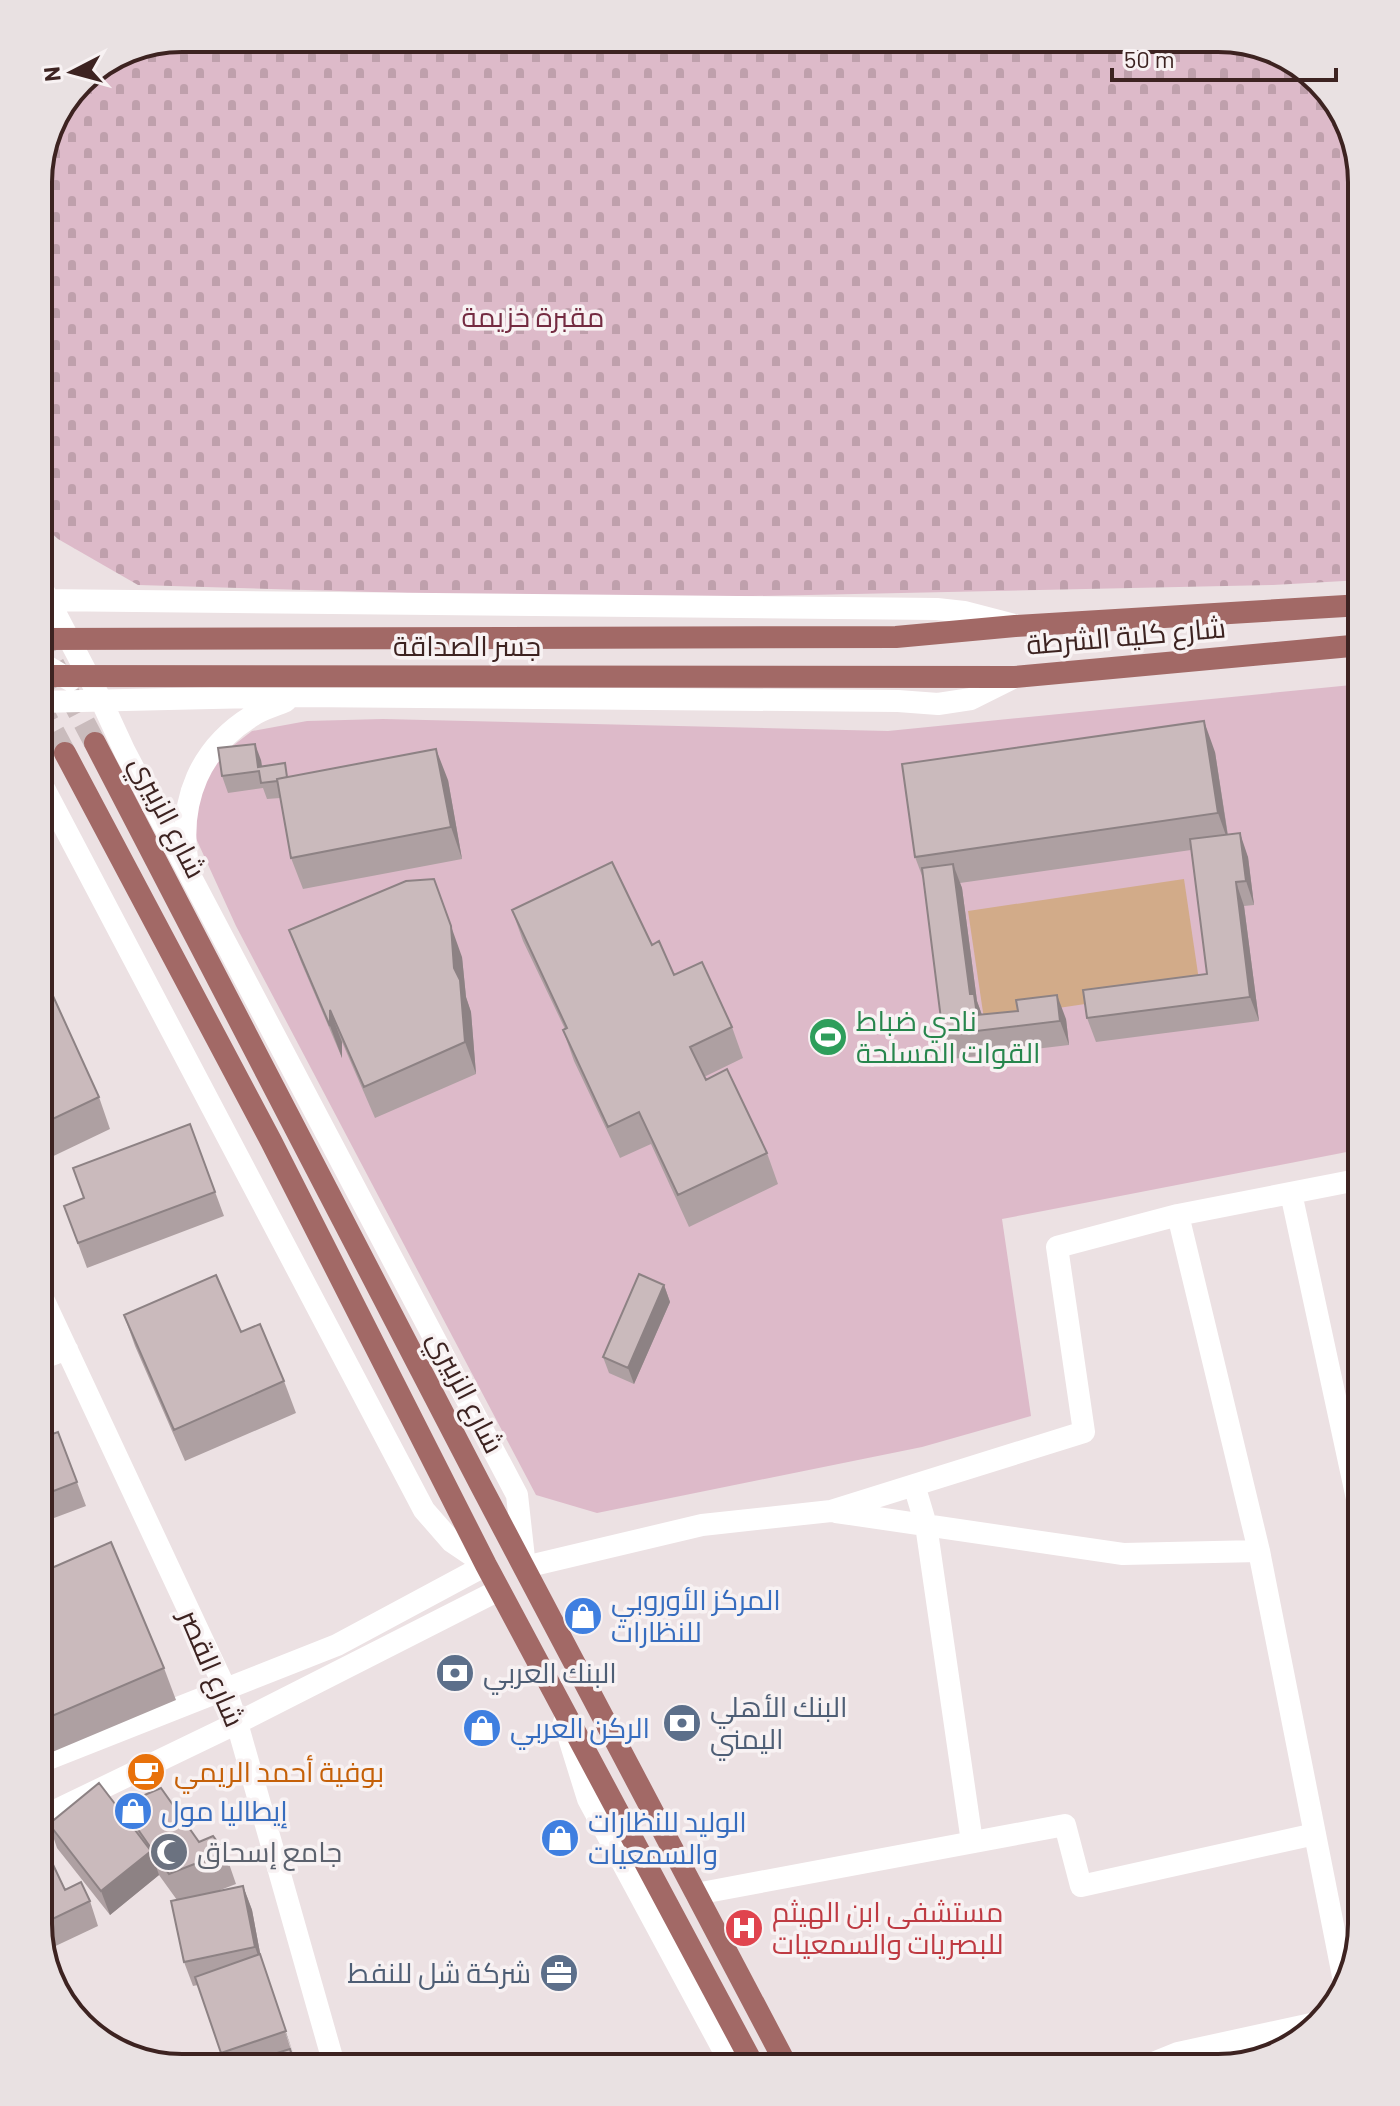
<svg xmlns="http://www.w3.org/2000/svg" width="1400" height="2106" font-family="Barlow,Cairo,sans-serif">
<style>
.cemetery{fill:url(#cemetery-stones)}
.park{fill:#ddbac9}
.water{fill:#d2ab89}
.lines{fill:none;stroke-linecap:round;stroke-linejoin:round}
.primary-tunnel{stroke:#c9bbbc;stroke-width:22;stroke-dasharray:22 11;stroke-linecap:butt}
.minor{stroke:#fff;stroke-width:22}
.secondary{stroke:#fff;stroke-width:22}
.primary{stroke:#a26966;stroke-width:22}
.wall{fill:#aea0a2}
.shaded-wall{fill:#8d8284}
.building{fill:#cababc;stroke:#8d8284;stroke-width:2}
.labels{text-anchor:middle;stroke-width:7;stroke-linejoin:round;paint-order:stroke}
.park-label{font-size:28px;fill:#742b41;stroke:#f8f2f3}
.street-label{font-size:28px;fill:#3d2321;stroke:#f8f2f3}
.leisure-label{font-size:28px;fill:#27864d;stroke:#f8f2f3;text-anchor:start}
.shop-label{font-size:28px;fill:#366cbe;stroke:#f8f2f3;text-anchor:start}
.service-label{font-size:28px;fill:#4e5e75;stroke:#f8f2f3;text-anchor:start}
.food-label{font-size:28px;fill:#c56008;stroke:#f8f2f3;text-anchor:start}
.worship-label{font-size:28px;fill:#5b616d;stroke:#f8f2f3;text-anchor:start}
.health-label{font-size:28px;fill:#be3a42;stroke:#f8f2f3;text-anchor:start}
.rim{fill:none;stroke:#3d2321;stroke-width:4}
</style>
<defs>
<pattern id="cemetery-stones" width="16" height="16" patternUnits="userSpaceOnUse" patternTransform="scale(2)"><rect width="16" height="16" fill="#ddbac9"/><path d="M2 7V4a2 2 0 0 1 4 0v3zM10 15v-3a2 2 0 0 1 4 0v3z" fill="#bfa0ac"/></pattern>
</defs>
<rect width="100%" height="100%" fill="#ece1e3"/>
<path class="cemetery" d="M182,38H1227L1298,62L1343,110L1362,182V580L1273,585L616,599L138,585L58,539L38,521V173L80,80L127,49Z"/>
<path class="park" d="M1362,684V1149L1002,1219L1031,1416L922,1447L597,1513L536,1495L236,926L194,834L199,790L221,755L252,731L307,721L383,719L888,731Z"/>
<path class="water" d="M1184,879L1200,987L984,1019L968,911Z"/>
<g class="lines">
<path class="primary-tunnel" d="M38,635L95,743
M38,703L65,753"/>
<path class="minor" d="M1291,1193L1362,1522
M1178,1215L1259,1551L1345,1986
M38,1288L225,1688L237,1723L335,2068
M38,1360L67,1349
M914,1485L926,1525L972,1842
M836,1512L1123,1554L1259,1551
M525,1567L702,1525L831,1511L1084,1432L1057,1247L1178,1215L1362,1179
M38,1763L337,1645L486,1565
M38,1819L237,1723L499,1590
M696,1894L1065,1825L1081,1886L1315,1834
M1141,2068L1178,2053L1316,2023"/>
<path class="secondary" d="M38,580L101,700L125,752L517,1495L525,1567
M38,600L937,609L964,612L1014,625
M38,623L49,600
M38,661L70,680
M38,702L299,696L898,701L938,704L971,699L1015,677
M38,777L424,1510L452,1542L486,1565
M187,859C179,800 200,748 252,716C262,709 275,706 286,701
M564,1722L588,1799L733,2068"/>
<path class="primary" d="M38,639L896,637L1015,626L1362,605
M38,676L1015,677L1362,645
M95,743L480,1484L788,2068
M65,753L271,1141L486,1565L755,2068"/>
</g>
<path class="wall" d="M1215,752L1228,835L1248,857L1254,905L1244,906L1259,1021L1096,1042L1087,1018L1207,974L1191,850L960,883L962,888L977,1001L982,1015L1066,1019L1069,1045L952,1059L943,1035L924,881L915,857Z
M261,760L262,766L290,777L448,780L462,859L303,889L291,858L280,798L267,799L263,788L228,793L222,776Z
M512,910L652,945L674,975L732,1027L743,1058L704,1077L767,1153L778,1184L689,1227L651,1144L620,1158L574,1061L563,1030L565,1029L523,941Z
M289,930L462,957L466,997L471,1012L476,1074L375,1118L342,1042V1058L301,962Z
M38,963L99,1097L110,1129L41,1162L38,1155Z
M190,1124L224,1216L87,1268L64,1206L84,1198Z
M664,1285L670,1302L634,1384L609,1373L603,1357Z
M124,1315L241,1332L284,1381L296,1413L185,1461L135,1346Z
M38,1394L51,1434L58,1432L86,1506L38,1524Z
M38,1574L164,1668L176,1700L38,1758Z
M121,1805L199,1842L225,1852L236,1884L215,1892L243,1886L252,1910L261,1958L297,2068H226L198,1985L193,1986L184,1962L177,1900L159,1875L110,1915L57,1848L49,1824L126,1818Z
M65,1890L90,1901L98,1926L45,1951L38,1924Z"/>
<path class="shaded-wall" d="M1204,721L1215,752L1229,844L1218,813Z
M255,744L261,760L264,783L258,767Z
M436,749L448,780L462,859L451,827Z
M1240,833L1248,857L1254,905L1246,881Z
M953,864L962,888L977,1001L983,1018L977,1015L970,994Z
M1236,882L1244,906L1259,1021L1250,997Z
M451,926L462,957L466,997L471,1012L476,1074L465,1042L454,968Z
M1057,995L1066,1019L1069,1045L1060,1021Z
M330,1010L342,1042V1058L330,1026Z
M664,1285L670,1302L634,1384L628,1368Z
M151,1851L159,1875L110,1915L101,1891Z
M243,1886L252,1910L261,1958L294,2056L255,1947Z
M47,1959L59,1991L56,1993Z"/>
<path class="building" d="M1204,721L1218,813L915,857L902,764Z
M255,744L258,767L285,763L287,777L277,779V781L261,783L259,771L222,776L218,748Z
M436,749L451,827L291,858L277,779Z
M1240,833L1246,881L1236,882L1250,997L1087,1018L1083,990L1207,974L1190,839Z
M612,862L652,945L659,941L674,975L702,962L732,1027L690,1047L706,1080L727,1069L767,1153L678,1195L639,1112L608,1127L563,1030L567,1028L512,910Z
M953,864L970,994H974L977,1015L1018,1011L1016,1000L1057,995L1060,1021L943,1035L922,868Z
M434,879L451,926L454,968L460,980L465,1042L364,1087L330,1010V1026L289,930L406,881Z
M38,963L99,1097L38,1126Z
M190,1124L215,1192L78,1243L64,1206L84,1198L73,1168Z
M639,1274L664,1285L628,1368L603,1357Z
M216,1275L241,1332L260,1324L284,1381L174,1430L124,1315Z
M38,1397L48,1426L38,1430Z
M58,1432L77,1482L38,1497V1439Z
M111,1542L164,1668L38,1722V1574Z
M99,1783L151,1851L101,1891L49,1824Z
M161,1788L199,1842L213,1836L225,1852L169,1874L121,1805Z
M38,1833L65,1890L81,1882L90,1901L38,1926Z
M243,1886L255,1947L184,1962L171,1901Z
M260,1954L286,2031L221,2053L195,1977Z
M54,1986L70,2008H69L57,1996Z
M290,2049L296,2068H228Z"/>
<defs>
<g id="stadium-disc" transform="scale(2)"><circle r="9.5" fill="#2e9e5b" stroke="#f8f2f3"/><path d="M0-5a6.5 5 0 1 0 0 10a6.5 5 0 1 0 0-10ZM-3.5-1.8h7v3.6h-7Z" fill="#fff"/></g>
<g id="shop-disc" transform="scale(2)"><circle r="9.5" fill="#3f7fe0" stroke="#f8f2f3"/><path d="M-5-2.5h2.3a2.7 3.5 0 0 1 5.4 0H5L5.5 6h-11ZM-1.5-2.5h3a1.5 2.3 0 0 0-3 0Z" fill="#fff"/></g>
<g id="bank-disc" transform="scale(2)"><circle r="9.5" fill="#5c6f8a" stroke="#f8f2f3"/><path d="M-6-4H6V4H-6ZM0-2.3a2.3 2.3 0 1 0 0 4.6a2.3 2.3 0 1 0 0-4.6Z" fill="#fff"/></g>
<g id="cafe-disc" transform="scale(2)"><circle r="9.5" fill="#e8710a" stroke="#f8f2f3"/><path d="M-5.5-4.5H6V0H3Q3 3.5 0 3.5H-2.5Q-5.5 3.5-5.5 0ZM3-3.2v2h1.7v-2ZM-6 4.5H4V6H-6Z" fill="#fff"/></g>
<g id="mosque-disc" transform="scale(2)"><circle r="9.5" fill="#6b7280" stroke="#f8f2f3"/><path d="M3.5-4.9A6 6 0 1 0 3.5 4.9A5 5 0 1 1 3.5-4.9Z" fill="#fff"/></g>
<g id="hospital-disc" transform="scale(2)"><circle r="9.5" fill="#e0444e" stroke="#f8f2f3"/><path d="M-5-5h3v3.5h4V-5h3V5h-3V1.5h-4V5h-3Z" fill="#fff"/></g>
<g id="office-disc" transform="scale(2)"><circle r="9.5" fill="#5c6f8a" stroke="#f8f2f3"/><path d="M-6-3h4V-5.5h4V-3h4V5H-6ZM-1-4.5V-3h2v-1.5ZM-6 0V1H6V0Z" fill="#fff"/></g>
</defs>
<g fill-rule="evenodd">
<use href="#stadium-disc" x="828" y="1037"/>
<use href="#shop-disc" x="583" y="1616"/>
<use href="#bank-disc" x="455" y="1673"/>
<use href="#bank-disc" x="682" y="1723"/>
<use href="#shop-disc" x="482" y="1728"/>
<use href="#cafe-disc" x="146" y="1772"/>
<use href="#shop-disc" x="133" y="1811"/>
<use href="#shop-disc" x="560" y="1838"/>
<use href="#mosque-disc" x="169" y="1852"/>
<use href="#hospital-disc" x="744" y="1928"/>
<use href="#office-disc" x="559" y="1973"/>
</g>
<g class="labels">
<g class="park-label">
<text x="533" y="327">مقبرة خزيمة</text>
</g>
<g class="street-label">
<text transform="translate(1126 636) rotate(-5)" y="10">شارع كلية الشرطة</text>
<text x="467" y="656">جسر الصداقة</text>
<text transform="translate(168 817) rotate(63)" y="10">شارع الزبيري</text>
<text transform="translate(466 1392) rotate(63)" y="10">شارع الزبيري</text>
<text transform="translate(212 1668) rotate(67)" y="10">شارع القصر</text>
</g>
<g class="leisure-label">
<text x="856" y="1031">نادي ضباط<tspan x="856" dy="32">القوات المسلحة</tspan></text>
</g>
<g class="shop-label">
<text x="611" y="1610">المركز الأوروبي<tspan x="611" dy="32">للنظارات</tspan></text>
<text x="510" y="1738">الركن العربي</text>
<text x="161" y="1821">إيطاليا مول</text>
<text x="588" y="1832">الوليد للنظارات<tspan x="588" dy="32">والسمعيات</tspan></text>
</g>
<g class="service-label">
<text x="483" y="1683">البنك العربي</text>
<text x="710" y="1717">البنك الأهلي<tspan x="710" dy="32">اليمني</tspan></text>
<text x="531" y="1983" text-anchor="end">شركة شل للنفط</text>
</g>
<g class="food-label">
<text x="174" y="1782">بوفية أحمد الريمي</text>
</g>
<g class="worship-label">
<text x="197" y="1862">جامع إسحاق</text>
</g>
<g class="health-label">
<text x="772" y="1922">مستشفى ابن الهيثم<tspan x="772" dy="32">للبصريات والسمعيات</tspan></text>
</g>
</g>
<path d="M0 0H1400V2106H0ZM182 52H1218A130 130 0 0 1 1348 182V1924A130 130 0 0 1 1218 2054H182A130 130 0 0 1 52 1924V182A130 130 0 0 1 182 52Z" fill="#e9e1e2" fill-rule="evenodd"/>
<path class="rim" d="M182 52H1218A130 130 0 0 1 1348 182V1924A130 130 0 0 1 1218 2054H182A130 130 0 0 1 52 1924V182A130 130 0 0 1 182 52Z"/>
<g transform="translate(72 72) rotate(264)" stroke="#f8f2f3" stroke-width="6" paint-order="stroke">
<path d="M0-6L14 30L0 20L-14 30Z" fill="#3d2321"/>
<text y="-12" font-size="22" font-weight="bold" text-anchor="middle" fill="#3d2321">N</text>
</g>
<path d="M1112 68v12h224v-12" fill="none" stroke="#3d2321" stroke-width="4"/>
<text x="1124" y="68" font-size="24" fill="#3d2321" stroke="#f8f2f3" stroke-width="6" paint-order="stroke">50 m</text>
</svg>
